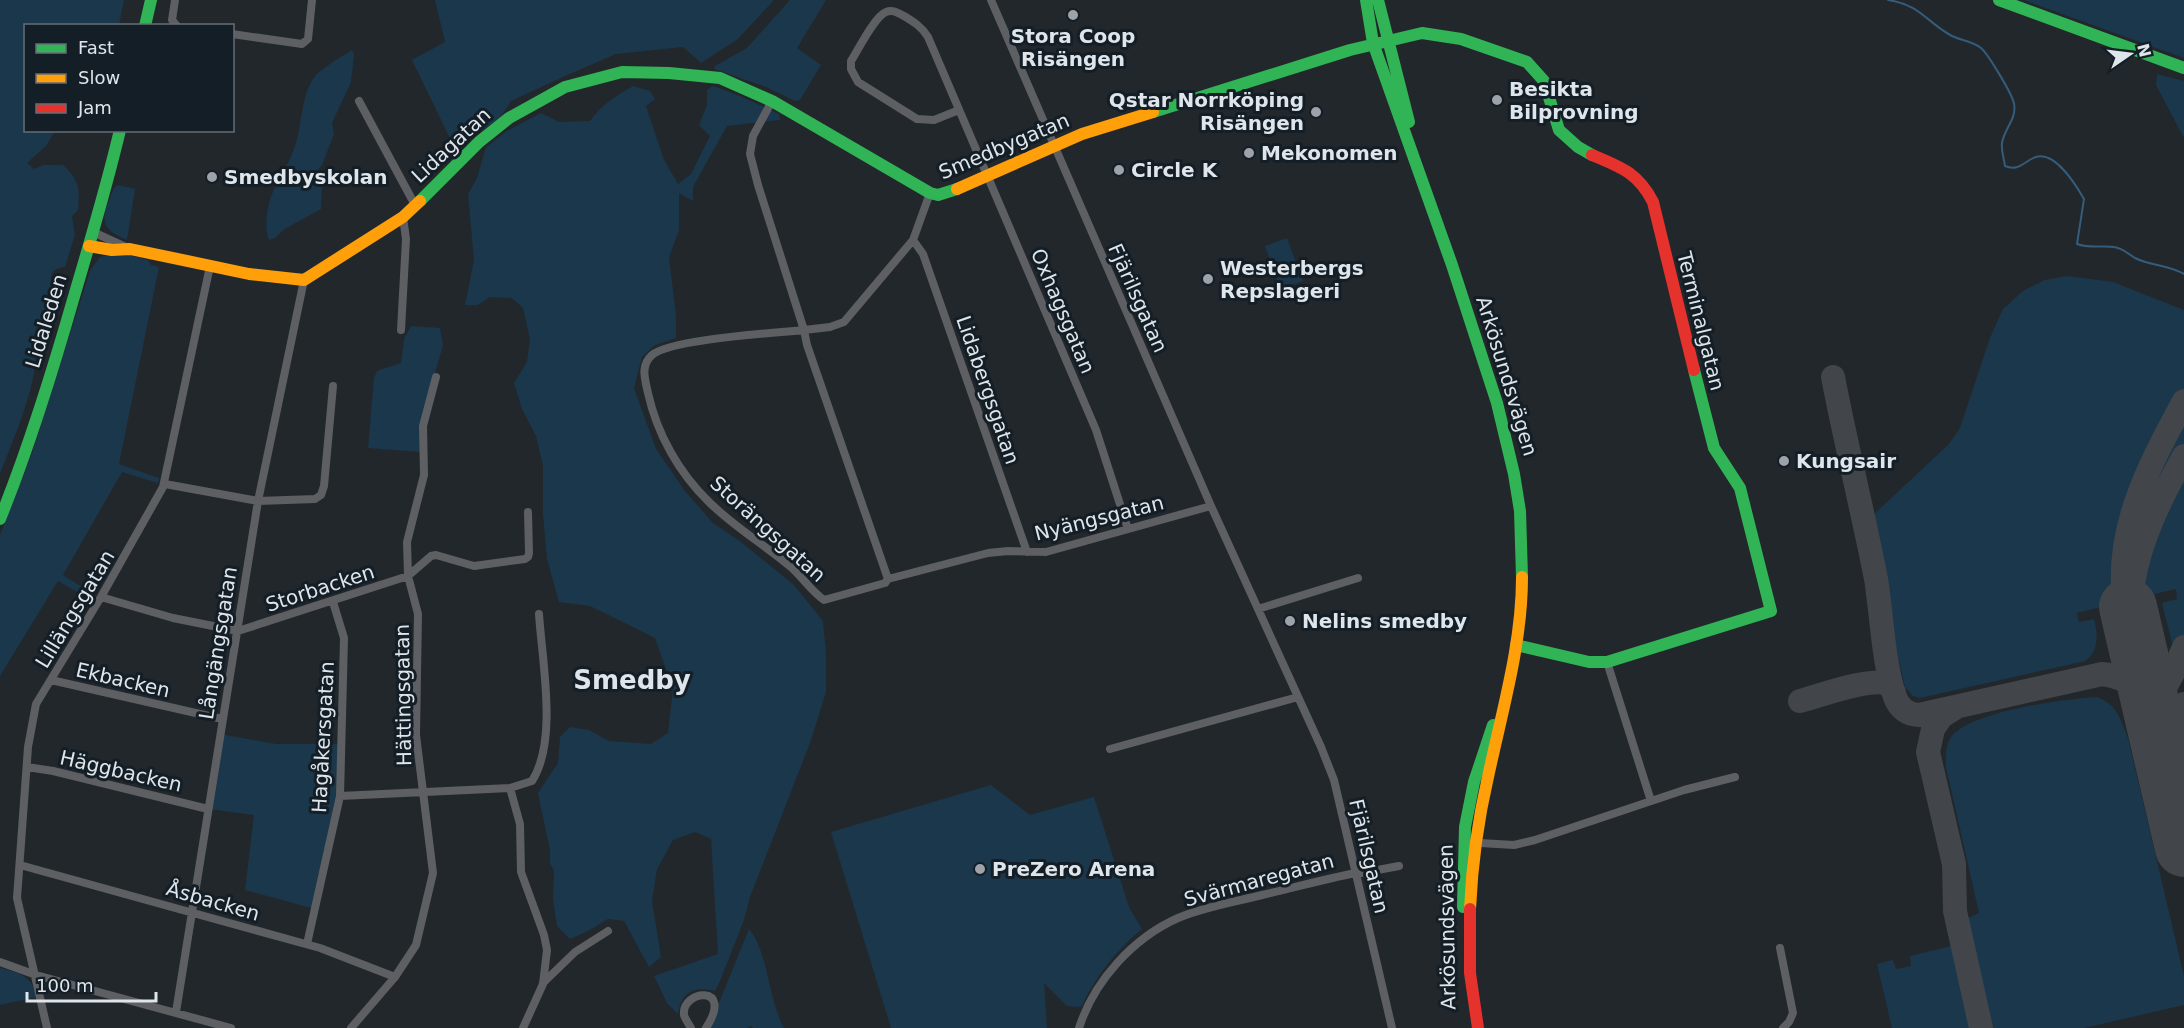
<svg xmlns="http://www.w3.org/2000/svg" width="2184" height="1028" font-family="'DejaVu Sans',sans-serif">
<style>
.green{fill:#1b374b}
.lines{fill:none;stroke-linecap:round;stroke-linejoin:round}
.stream{stroke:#355c7a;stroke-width:2}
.taxiway{stroke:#42464a;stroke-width:24}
.runway{stroke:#42464a;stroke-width:58}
.street{stroke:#5d5f62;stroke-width:8}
.fast{stroke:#30b455;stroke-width:12}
.slow{stroke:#ff9f0a;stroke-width:12}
.jam{stroke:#e5322d;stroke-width:12}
.poi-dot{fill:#9da3a8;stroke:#141e26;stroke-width:2}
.labels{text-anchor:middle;stroke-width:6;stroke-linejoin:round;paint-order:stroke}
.poi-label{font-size:20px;font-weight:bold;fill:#dfe6eb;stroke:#141e26;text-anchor:start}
.street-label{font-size:20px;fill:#dfe6eb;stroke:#141e26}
.district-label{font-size:26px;font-weight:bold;fill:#dfe6eb;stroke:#141e26}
</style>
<rect width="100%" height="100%" fill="#22272c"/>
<path class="green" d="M0,0H124L119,25L26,26V130L55,131L46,146L27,163L34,169L44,165H63C79,180 80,188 78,210L72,216L75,235L65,267C39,269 58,293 54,304C50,314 42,325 38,337C35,349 36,365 33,378C27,408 11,445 0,474Z
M435,0H774L738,39L701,63L683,47L616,54L565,76L511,101L500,118L475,135L457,153L412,60L445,42Z
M790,0H826L797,48L821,65L800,100L795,101L766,87L714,69L715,66L747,48Z
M2024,0H2184V58Z
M352,50L354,54L351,82L332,123L334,134L322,165L316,172L322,188L321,209L283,230L275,238L269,240C265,229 266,219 268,208C272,186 287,169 294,149C303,126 300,92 317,74C327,65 341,57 352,50Z
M2157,74L2184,81V138L2156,85Z
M633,86L650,91L655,99L646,106L664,160L678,184L691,174L710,136L699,125L707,105V90L713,86L740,96L779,114L780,120L727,126L693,187V201L679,193V230L669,257L676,316V338L655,345L642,357L634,388L656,449L685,491L713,523L741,542L794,585L823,621L826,653V692L810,743L750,897L744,920L720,981L715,991C693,986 682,991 678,1014L667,1003L654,976L718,954L711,839L695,832L673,840L657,869L652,901L661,957L649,967L624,921L608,919L590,930L570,939L557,926L553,899L554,871L550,863V850L538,793L558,763L560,737L570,727L589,730L609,741L651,744L668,733L673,689L655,638L590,606L559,602L547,559L543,514V466L536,436L522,409L514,383L527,362L530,339L523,308L512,298L490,297L478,305H465L474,260L468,194L477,178L486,147L507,131L541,113L559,122L590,121C601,105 616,96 633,86Z
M118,185L135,189L127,240C95,227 103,215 114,188Z
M1287,238L1303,281L1280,289L1265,246Z
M110,254L129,255L148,260L151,265L159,267L119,464L159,478L158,483L122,472L63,575L96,596L93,601L58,581L0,676V535L32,453L90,271L100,257Z
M2067,276L2113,282L2184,310V398L2132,490L2121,530L2117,566V603L2077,613L2079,622L2094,619C2098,634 2099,651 2085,661L1920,698L1913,696L1905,687L1892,632L1871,517L1949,444L1960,428L1990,338L2003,309L2023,291L2045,280Z
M411,326L440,328L443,345L435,373L420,452L368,448L374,378L377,371L401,363L404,339Z
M2184,421V448L2162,486L2147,516L2136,546L2126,583L2129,546L2138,502L2163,453L2177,428Z
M2184,471V637L2175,655L2162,603L2177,599L2176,589L2137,598C2140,553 2162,510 2184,471Z
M2097,697C2118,705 2120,719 2128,738L2184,976V1005L2084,1028H1990L1966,919L1979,913L1946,767C1946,757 1945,744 1952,736C1973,711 2064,699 2097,697Z
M220,734L276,744H341L340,796L315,909L245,890L254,815L208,809Z
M991,785L1030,815L1094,797L1129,907L1142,929C1116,950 1096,976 1081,1007L1067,1006L1044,983L1047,1028H891L831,832Z
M749,929C768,951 768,999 784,1028H753L751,1026L747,1028H706L714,1015Z
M1951,946L1969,1028H1892L1877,964L1893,960L1896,969L1911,966L1910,956Z
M0,968C21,974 30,974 37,997L0,1005Z"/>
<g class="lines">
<path class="stream" d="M1888,0C1921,5 1926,22 1952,36C1960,40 1974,42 1981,48C1988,54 2013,95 2014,104C2017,119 2004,129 2002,143C2001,151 2004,158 2005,166C2019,172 2024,161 2036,157C2055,151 2076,185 2084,199L2077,244C2091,249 2101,245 2114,247C2123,248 2128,254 2135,258C2151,266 2169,265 2184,274"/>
<path class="taxiway" d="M1833,377C1846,445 1863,512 1876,579C1882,616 1883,662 1895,697C1899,708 1908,715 1919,715L2102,674C2133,677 2145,697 2155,724
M2133,584C2140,538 2162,496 2184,456
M2125,608C2113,531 2149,466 2184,401
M1800,701C1822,695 1865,679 1887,683L1894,692
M1955,708L1942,716L1933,729L1928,752L1954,864L1955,911L1981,1028
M2152,712L2173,673L2184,647
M2161,749L2184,704
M2183,843L2184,842"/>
<path class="runway" d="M2128,607L2184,848"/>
<path class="street" d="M175,0L172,20L177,26
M991,0L1211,506L1321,747L1334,780L1392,1028
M232,34L302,44L308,39L312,0
M359,101L415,205
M772,101L753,136L750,154L758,185L804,330C775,333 671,339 652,355C640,366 645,379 648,393C657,434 679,473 709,502C734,527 765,545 792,568C803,578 811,591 824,600L885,583L888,579L988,553L1008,551L1046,552L1211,506
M959,110L934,120L917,119L858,82L851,69V61C858,50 875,16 886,12C893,9 898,13 904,16C914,22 922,27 928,37L1096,430L1128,529
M93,232L130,249
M913,240L923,254L1027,552
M401,330L406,239L403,217
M165,484L258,501L315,499L321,495L324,486L333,386
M888,579L807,345L804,330L830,327L844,322L913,240L930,193
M101,597L173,618L238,631L408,576L431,556L436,555L474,566L525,559L528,557L529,553L528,512
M1258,609L1358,578
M1607,662L1651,801
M51,680L222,719
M1110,749L1298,697
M27,767L53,771L208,809
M510,788L520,824L521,872L544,935L547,950L543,984L523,1028
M340,796L510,788L532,781C558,741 542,661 539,614
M1463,842L1514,845L1535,840L1684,790L1735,777
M20,865L320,948L395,977
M1356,874L1399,866
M307,944L340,796L344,638L333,602
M1780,948L1793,1013L1789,1022L1783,1028
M0,962L36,975L231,1028
M543,983L575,952L608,931
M176,1012L258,501L304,280
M47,1028L17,898L28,747L36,704L101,597L163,487L210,266
M351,1028L395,977L416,945L433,873L416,735L418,614L408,576L407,542L424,475L423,426L436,377
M691,1028C689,1024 685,1019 684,1015C681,990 735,983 706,1028
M1079,1028C1094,981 1133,938 1178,918C1204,907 1234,902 1262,895C1293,888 1324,879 1356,873"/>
<path class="fast" d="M1366,0L1373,43L1452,265L1497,403L1514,474L1520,511L1522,577
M1378,0L1409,122
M1999,0L2184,68
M145,26L151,0
M1153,112L1350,50L1422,33L1461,39L1527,62L1544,81L1559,130L1578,147L1592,155
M420,201L479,142L509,118L565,87L622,72L669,73L720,78L772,101L930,193L938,195L957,189
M0,519C30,445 53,370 75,293C91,239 107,185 120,130
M1516,645L1589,662H1607L1771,611L1740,488L1714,448L1694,370
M1463,907L1465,827L1474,782L1493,725"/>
<path class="slow" d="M957,189L1082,134L1153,112
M89,246L112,250L130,249L249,274L304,280L403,217L420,201
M1470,909C1472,864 1478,820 1488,777C1502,711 1522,645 1522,577"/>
<path class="jam" d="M1592,155C1621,167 1638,173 1653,202L1694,370
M1470,909V973L1478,1028"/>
</g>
<g class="poi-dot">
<circle cx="1073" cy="15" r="6"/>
<circle cx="1497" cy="100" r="6"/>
<circle cx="1316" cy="112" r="6"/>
<circle cx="1249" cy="153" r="6"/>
<circle cx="1119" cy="170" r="6"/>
<circle cx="212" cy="177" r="6"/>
<circle cx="1208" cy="279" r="6"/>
<circle cx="1784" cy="461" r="6"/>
<circle cx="1290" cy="621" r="6"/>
<circle cx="980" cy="869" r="6"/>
</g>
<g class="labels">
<g class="poi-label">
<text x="1073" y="43" text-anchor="middle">Stora Coop<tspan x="1073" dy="23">Risängen</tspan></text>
<text x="1509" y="96">Besikta<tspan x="1509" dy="23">Bilprovning</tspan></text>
<text x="1304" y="107" text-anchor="end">Qstar Norrköping<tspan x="1304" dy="23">Risängen</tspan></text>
<text x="1261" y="160">Mekonomen</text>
<text x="1131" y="177">Circle K</text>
<text x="224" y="184">Smedbyskolan</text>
<text x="1220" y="275">Westerbergs<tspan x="1220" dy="23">Repslageri</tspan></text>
<text x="1796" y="468">Kungsair</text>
<text x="1302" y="628">Nelins smedby</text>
<text x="992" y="876">PreZero Arena</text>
</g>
<g class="street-label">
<text transform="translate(451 145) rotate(-43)" y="7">Lidagatan</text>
<text transform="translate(1004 146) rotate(-23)" y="7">Smedbygatan</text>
<text transform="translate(1138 298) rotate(66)" y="7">Fjärilsgatan</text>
<text transform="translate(1063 311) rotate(67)" y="7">Oxhagsgatan</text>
<text transform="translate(46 321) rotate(-73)" y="7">Lidaleden</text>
<text transform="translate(1701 321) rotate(76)" y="7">Terminalgatan</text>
<text transform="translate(1507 376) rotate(73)" y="7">Arkösundsvägen</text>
<text transform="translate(988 390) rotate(71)" y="7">Lidabergsgatan</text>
<text transform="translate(1099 518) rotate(-14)" y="7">Nyängsgatan</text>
<text transform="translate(768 529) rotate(42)" y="7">Storängsgatan</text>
<text transform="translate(320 588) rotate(-18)" y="7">Storbacken</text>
<text transform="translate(75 609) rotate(-59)" y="7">Lillängsgatan</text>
<text transform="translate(218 643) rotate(-81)" y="7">Långängsgatan</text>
<text transform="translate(123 680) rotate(13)" y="7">Ekbacken</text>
<text transform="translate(403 695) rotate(-91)" y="7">Hättingsgatan</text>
<text transform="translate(323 737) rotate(-87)" y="7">Hagåkersgatan</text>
<text transform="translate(121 771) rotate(13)" y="7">Häggbacken</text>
<text transform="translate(1369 856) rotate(77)" y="7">Fjärilsgatan</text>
<text transform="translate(1259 880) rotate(-15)" y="7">Svärmaregatan</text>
<text transform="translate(213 901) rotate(16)" y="7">Åsbacken</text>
<text transform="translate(1447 927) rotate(-91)" y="7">Arkösundsvägen</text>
</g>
<g class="district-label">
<text x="632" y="689">Smedby</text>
</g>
</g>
<rect x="24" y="24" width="210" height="108" fill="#141e26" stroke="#656e75" stroke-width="1.5"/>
<rect x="36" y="44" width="30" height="9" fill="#30b455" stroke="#656e75" stroke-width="1.5"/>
<text x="78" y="54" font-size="18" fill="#dfe6eb">Fast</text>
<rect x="36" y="74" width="30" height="9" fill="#ff9f0a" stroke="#656e75" stroke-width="1.5"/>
<text x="78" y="84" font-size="18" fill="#dfe6eb">Slow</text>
<rect x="36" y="104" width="30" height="9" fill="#e5322d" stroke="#656e75" stroke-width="1.5"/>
<text x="78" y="114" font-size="18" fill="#dfe6eb">Jam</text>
<g transform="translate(2130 54) rotate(76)" stroke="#141e26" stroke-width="4.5" paint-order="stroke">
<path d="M0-4.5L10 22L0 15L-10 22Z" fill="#dfe6eb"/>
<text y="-9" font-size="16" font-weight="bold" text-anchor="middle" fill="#dfe6eb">N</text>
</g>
<path d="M27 992v9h129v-9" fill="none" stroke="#dfe6eb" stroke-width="3"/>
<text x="36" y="992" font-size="18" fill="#dfe6eb" stroke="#141e26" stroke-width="4.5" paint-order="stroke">100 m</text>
</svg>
